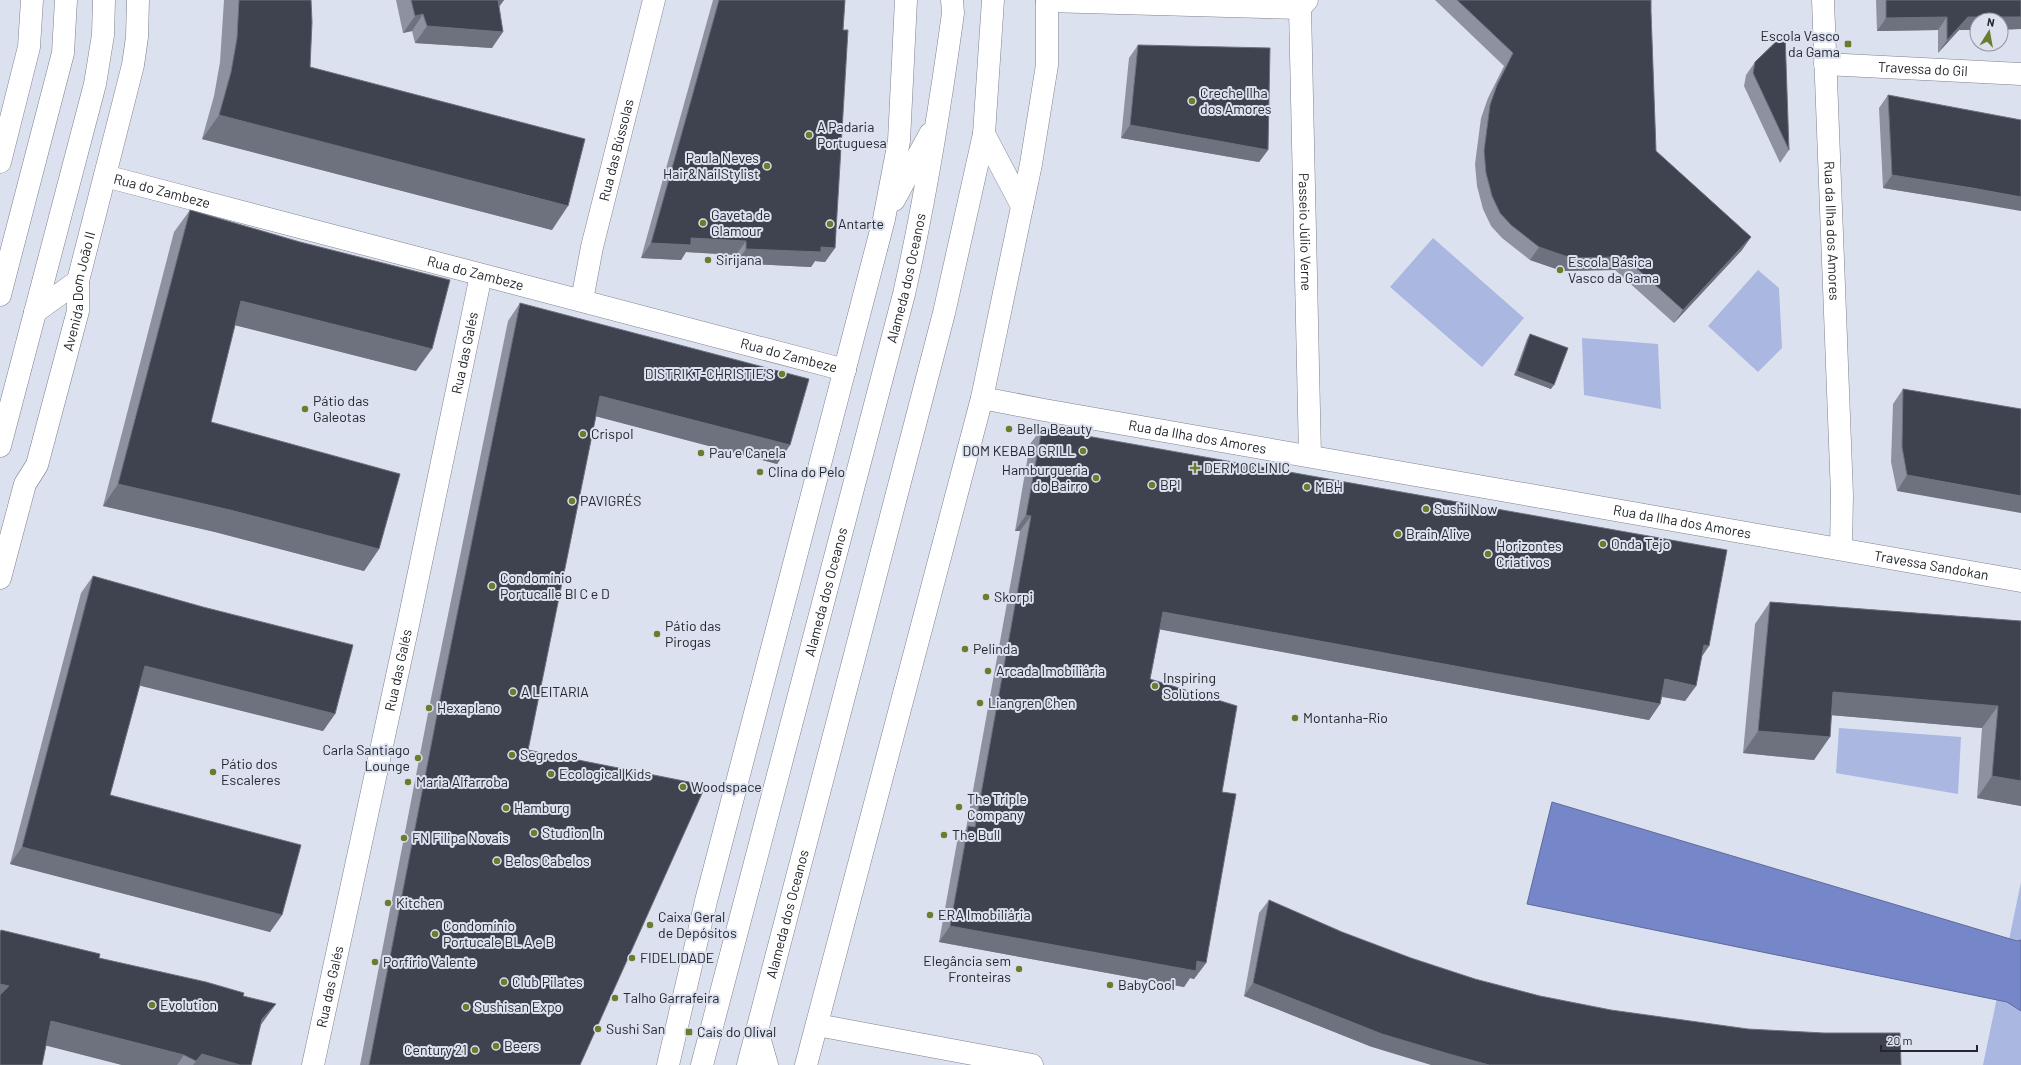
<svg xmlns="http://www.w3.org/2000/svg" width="2021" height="1065" font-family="Barlow,sans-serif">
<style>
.green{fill:#aab7e0}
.water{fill:#7687c9;stroke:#5e6a9a}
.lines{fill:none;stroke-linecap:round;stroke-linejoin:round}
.street-casing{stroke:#7d818f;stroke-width:23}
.secondary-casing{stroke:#7d818f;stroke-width:23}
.street{stroke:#fff;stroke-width:22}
.secondary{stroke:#fff;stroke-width:22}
.wall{fill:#8e92a0}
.shaded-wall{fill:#6e727f}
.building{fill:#3f424f;stroke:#6e727f}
.poi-dot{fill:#697d2d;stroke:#dce1f0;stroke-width:1.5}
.labels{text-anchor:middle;stroke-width:4;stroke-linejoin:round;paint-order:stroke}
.poi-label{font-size:14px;fill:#25272d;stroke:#dce1f0;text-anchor:start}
.street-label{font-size:14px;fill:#25272d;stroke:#dce1f0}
</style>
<rect width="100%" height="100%" fill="#dce1f0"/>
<path class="green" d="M1433,238L1524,318L1482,367L1390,287Z
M1758,270L1779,288L1782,348L1758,372L1708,326Z
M1582,338L1658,344L1661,409L1584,395Z
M1839,728L1961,737L1958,794L1836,773Z
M2021,882V1065H1983Z"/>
<path class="water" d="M1552,802L2017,941L2021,940V1011L2007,1002L1527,904Z"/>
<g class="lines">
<g class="street-casing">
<g id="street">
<path id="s1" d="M1823,0L1842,495L1841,549"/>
<path d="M1047,1L1300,8L1307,0"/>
<path id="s2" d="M1300,8L1310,456"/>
<path id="s3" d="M1825,64L2021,74"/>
<path d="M984,134L1022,206"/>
<path id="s4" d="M105,176L845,370"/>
<path d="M894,200L930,134"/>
<path id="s5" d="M582,300L592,247L654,0"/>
<path id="s6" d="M982,398L1044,410L2021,581"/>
<path d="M817,1025L1032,1065"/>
<path d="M757,1030L767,1065"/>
<path id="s7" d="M313,1065L408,625L481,275"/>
<path d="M668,1065L706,901L884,219L899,141L906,0"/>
<path id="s8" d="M702,1065L904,294C925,201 940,108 953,13L952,0"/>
<path id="s9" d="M748,1065L944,313L984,134L993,0"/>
<path d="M806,1065L982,398L1031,164L1047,65V0"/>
</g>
</g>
<g class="secondary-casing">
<g id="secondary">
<path d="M0,162L29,47L32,0"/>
<path d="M0,295L63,53L66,0"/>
<path d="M35,312L78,281"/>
<path d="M0,446L95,84L103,35L104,0"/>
<path id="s10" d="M0,578L25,484L37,465L78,311V281L133,65L137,37L138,0"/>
</g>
</g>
<use href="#street" class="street"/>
<use href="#secondary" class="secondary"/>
</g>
<path class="wall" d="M224,0H311L310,67L552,230L202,139L214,96L220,62Z
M396,0H504L499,7L492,48L415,43L412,31L403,33Z
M713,0H845L843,30L835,248L825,262L815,261L811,267L736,263V255L686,252L681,260L641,258Z
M1435,0H1651V12L1656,151L1751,237L1742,250L1674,323L1615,270L1562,271L1530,260L1502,238L1491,226L1483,209L1477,186L1475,164L1481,118L1488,98L1504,66Z
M1876,0H2021L1959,30L1938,53V30L1877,31Z
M1138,45L1268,150L1259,162L1121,138L1129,58Z
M1755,62L1789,150L1780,163L1744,86L1746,75Z
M1888,95L1963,201L1883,188L1879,108Z
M190,210L416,371L235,325L211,422L379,549L364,571L215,532L103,506L174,232Z
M520,303L790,445L777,464L596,416L528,750L580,1065H360L429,708L508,321Z
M1530,334L1551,389L1514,375L1527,339Z
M1903,389L2021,409L1897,491L1891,462L1893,404Z
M1042,428L1709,646L1702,656L1696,686L1685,701L1662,697L1660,704L1649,720L1160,629L1150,679L1222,792L1206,963L1194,979L1190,978L1184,987L939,942L957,842L966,829L1020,531H1015L1030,444Z
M93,576L335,714L323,731L140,685L110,795L282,915L270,932L10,864L81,593Z
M1770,602L2021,621V806L1977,798L1982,728L1831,715L1814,760L1743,753L1755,624Z
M1269,900L1372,1047L1244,996L1259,913Z
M1,930L99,958L243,996L260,1026L251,1065H122L46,1045L0,1065V931Z"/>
<path class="shaded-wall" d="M496,0H504L495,12Z
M423,14L412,31L403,33L415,16Z
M1947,17L1938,30L1877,31L1886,18Z
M1968,17H2021V29L2001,30V20H1977V30H1959L1938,53L1947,40Z
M427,26L503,32L492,48L415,43Z
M219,115L568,206L552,230L202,139Z
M1130,125L1268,150L1259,162L1121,138Z
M1892,175L1972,188L2021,197V211L1963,201L1883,188Z
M1751,237L1742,250L1674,323L1683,310Z
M691,238L746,241L736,255L686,252L681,260L641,258L651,243Z
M821,247L835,248L825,262L815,261L811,267L736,263L746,249Z
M1539,247L1624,257L1615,270L1562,271L1530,260Z
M241,301L432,349L416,371L226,323Z
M1517,371L1554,385L1551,389L1514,375Z
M600,396L790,445L777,464L587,414Z
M1907,475L2021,496V513L1897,491Z
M118,484L230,510L379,549L364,571L215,532L103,506Z
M1026,515L1031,516L1020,531H1015Z
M1163,612L1660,704L1649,720L1152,628Z
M1704,645L1709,646L1698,662Z
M145,666L335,714L323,731L133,684Z
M1665,679L1696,686L1685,701L1654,695Z
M1833,692L1998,706L1982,728L1818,714Z
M1758,731L1830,737L1814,760L1743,753Z
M1992,776L2021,781V806L1977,798Z
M22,847L282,915L270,932L10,864Z
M950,926L1197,961L1206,963L1194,979L1190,978L1184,987L939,942Z
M1253,983L1489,1065H1431L1372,1047L1244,996Z
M0,984L9,986L0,999Z
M276,1004L260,1026L262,1019Z
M51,1021L184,1055L177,1065H122L36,1043Z
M202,1054L240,1065H193Z"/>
<path class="building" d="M239,0H311L312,22L310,67L585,139L568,206L219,115L231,72L237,38Z
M411,0H498L503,32L427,26L423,14L415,16Z
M719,0H845L843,30H848L835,248L821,247V252L746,249V241L691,238V245L651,243Z
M1457,0H1651V12L1656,151L1751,237L1683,310L1624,257L1571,258L1539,247L1511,225L1500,213L1492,196L1486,173L1484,151L1490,105L1497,85L1513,53Z
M1886,0H2021V17H1968L1947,40V17L1886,18Z
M1785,33L1789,150L1753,73L1755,62Z
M1138,45L1270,48L1268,150L1130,125Z
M1888,95L2021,120V197L1972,188L1892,175Z
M190,210L300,242L450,280L432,349L241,301L211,422L400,474L379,549L230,510L118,484Z
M520,303L809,379L790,445L600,396L528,750L699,784V788L704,789L580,1065H369L442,689Z
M1530,334L1568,348L1554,385L1517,371Z
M1903,389L2021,409V496L1907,475L1902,447Z
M1042,428L1727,550L1709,646L1704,645L1696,686L1665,679L1660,704L1163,612L1150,679L1237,706L1222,792L1236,794L1206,963L1197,961L1196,971L950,926L968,826L975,827L1031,516L1026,515Z
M93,576L203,607L353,645L335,714L145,666L110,795L301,845L282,915L22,847Z
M1770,602L2021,621V781L1992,776L1998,706L1833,692L1830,737L1758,731Z
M1269,900L1342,932L1411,958L1475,979L1540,996L1611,1010L1748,1029L1824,1033H1900L1901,1065H1489L1449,1054L1382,1034L1253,983Z
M1,930L100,954L99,958L206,982L244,993L243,996L276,1004L262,1019L251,1065H240L202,1054L196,1061L184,1055L51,1021L42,1065H0V995L9,986L0,984V933Z"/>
<g class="poi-dot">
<rect x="1844" y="40" width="8" height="8" rx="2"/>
<circle cx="1192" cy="101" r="4"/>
<circle cx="809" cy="135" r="4"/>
<circle cx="767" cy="166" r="4"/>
<circle cx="703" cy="223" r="4"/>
<circle cx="830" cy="224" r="4"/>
<circle cx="708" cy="260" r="4"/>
<circle cx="1560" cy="270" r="4"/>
<circle cx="782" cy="374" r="4"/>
<circle cx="305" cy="409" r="4"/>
<circle cx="1009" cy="429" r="4"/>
<circle cx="583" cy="434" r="4"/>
<circle cx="1083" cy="451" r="4"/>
<circle cx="701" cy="453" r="4"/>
<path d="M1193 462h4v4h4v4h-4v4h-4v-4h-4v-4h4z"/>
<circle cx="760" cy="472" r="4"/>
<circle cx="1096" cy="478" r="4"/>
<circle cx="1152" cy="485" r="4"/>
<circle cx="1307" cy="487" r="4"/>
<circle cx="572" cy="501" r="4"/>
<circle cx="1426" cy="509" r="4"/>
<circle cx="1398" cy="534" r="4"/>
<circle cx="1603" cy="544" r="4"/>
<circle cx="1488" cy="554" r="4"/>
<circle cx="492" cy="586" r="4"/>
<circle cx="986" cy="597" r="4"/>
<circle cx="657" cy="634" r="4"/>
<circle cx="965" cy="649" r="4"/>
<circle cx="988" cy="671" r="4"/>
<circle cx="1155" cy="686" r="4"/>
<circle cx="513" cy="692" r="4"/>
<circle cx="980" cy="703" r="4"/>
<circle cx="429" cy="708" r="4"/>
<circle cx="1295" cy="718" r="4"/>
<circle cx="512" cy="755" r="4"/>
<circle cx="418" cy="758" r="4"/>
<circle cx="213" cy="772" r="4"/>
<circle cx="551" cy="774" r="4"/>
<circle cx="408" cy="782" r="4"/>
<circle cx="683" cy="787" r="4"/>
<circle cx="959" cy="807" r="4"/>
<circle cx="506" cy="808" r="4"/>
<circle cx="534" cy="833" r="4"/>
<circle cx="944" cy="835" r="4"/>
<circle cx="404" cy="838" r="4"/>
<circle cx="497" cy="861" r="4"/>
<circle cx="388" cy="903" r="4"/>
<circle cx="930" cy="915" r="4"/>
<circle cx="650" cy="925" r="4"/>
<circle cx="435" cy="934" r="4"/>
<circle cx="632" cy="958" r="4"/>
<circle cx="375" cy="962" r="4"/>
<circle cx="1019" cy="969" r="4"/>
<circle cx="504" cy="982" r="4"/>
<circle cx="1110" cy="985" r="4"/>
<circle cx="615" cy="998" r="4"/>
<circle cx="152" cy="1005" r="4"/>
<circle cx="466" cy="1007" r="4"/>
<circle cx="598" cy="1029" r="4"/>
<rect x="685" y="1028" width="8" height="8" rx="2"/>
<circle cx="496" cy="1046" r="4"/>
<circle cx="475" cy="1050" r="4"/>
</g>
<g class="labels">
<g class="poi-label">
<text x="1840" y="41" text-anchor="end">Escola Vasco<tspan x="1840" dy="16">da Gama</tspan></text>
<text x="1200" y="98">Creche Ilha<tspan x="1200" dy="16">dos Amores</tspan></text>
<text x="817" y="132">A Padaria<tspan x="817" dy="16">Portuguesa</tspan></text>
<text x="759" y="163" text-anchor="end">Paula Neves<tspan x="759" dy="16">Hair&amp;NailStylist</tspan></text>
<text x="711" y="220">Gaveta de<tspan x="711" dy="16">Glamour</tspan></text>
<text x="838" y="229">Antarte</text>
<text x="716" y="265">Sirijana</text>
<text x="1568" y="267">Escola Básica<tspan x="1568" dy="16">Vasco da Gama</tspan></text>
<text x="774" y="379" text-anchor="end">DISTRIKT-CHRISTIE'S</text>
<text x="313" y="406">Pátio das<tspan x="313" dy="16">Galeotas</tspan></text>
<text x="1017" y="434">Bella Beauty</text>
<text x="591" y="439">Crispol</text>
<text x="1075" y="456" text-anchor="end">DOM KEBAB GRILL</text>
<text x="709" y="458">Pau e Canela</text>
<text x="1204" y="473">DERMOCLINIC</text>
<text x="1088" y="475" text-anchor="end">Hamburgueria<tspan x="1088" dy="16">do Bairro</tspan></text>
<text x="768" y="477">Clina do Pelo</text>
<text x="1160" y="490">BPI</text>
<text x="1315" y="492">MBH</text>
<text x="580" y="506">PAVIGRÉS</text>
<text x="1434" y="514">Sushi Now</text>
<text x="1406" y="539">Brain Alive</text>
<text x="1611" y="549">Onda Tejo</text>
<text x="1496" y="551">Horizontes<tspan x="1496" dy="16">Criativos</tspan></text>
<text x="500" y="583">Condomínio<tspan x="500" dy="16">Portucalle Bl C e D</tspan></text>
<text x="994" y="602">Skorpi</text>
<text x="665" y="631">Pátio das<tspan x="665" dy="16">Pirogas</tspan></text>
<text x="973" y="654">Pelinda</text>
<text x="996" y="676">Arcada Imobiliária</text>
<text x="1163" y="683">Inspiring<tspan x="1163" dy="16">Solutions</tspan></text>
<text x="521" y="697">A LEITARIA</text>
<text x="988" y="708">Liangren Chen</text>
<text x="437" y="713">Hexaplano</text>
<text x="1303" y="723">Montanha-Rio</text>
<text x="410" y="755" text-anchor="end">Carla Santiago<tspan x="410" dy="16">Lounge</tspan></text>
<text x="520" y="760">Segredos</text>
<text x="221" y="769">Pátio dos<tspan x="221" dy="16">Escaleres</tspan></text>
<text x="559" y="779">Ecological Kids</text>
<text x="416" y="787">Maria Alfarroba</text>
<text x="691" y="792">Woodspace</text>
<text x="967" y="804">The Triple<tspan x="967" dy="16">Company</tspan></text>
<text x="514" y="813">Hamburg</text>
<text x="542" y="838">Studion In</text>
<text x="952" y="840">The Bull</text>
<text x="412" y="843">FN Filipa Novais</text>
<text x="505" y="866">Belos Cabelos</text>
<text x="396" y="908">Kitchen</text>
<text x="938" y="920">ERA Imobiliária</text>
<text x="658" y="922">Caixa Geral<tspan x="658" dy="16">de Depósitos</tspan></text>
<text x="443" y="931">Condomínio<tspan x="443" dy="16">Portucale BL A e B</tspan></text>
<text x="640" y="963">FIDELIDADE</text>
<text x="1011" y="966" text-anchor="end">Elegância sem<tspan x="1011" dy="16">Fronteiras</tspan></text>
<text x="383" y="967">Porfírio Valente</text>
<text x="512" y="987">Club Pilates</text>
<text x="1118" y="990">BabyCool</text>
<text x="623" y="1003">Talho Garrafeira</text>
<text x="160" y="1010">Evolution</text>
<text x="474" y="1012">Sushisan Expo</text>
<text x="606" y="1034">Sushi San</text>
<text x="697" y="1037">Cais do Olival</text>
<text x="504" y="1051">Beers</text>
<text x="467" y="1055" text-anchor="end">Century 21</text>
</g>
<g class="street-label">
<text dy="5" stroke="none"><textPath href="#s3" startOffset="98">Travessa do Gil</textPath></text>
<text dy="5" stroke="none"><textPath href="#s5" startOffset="154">Rua das Bússolas</textPath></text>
<text dy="5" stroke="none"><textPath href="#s4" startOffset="59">Rua do Zambeze</textPath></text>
<text dy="5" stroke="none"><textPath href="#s1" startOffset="231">Rua da Ilha dos Amores</textPath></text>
<text dy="5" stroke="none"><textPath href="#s2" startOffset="224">Passeio Júlio Verne</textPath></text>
<text dy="5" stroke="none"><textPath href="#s4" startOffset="383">Rua do Zambeze</textPath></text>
<text dy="5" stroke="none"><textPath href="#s8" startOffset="813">Alameda dos Oceanos</textPath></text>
<text dy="5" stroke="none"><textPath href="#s10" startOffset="299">Avenida Dom João II</textPath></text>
<text dy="5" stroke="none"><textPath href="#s7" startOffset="728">Rua das Galés</textPath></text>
<text dy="5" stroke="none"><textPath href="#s4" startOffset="707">Rua do Zambeze</textPath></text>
<text dy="5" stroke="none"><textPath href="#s6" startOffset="219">Rua da Ilha dos Amores</textPath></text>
<text dy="5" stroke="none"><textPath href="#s6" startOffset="711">Rua da Ilha dos Amores</textPath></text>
<text dy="5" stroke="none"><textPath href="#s6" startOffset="964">Travessa Sandokan</textPath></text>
<text dy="5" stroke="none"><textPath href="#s8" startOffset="489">Alameda dos Oceanos</textPath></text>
<text dy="5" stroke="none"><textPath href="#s7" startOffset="404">Rua das Galés</textPath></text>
<text dy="5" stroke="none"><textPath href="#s9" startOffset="156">Alameda dos Oceanos</textPath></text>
<text dy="5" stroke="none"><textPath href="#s7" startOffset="80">Rua das Galés</textPath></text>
</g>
</g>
<g transform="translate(1989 32) rotate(11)"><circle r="19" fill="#dce1f0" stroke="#9397a2"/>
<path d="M0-3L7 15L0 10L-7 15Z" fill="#697d2d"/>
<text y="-6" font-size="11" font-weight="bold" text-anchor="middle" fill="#25272d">N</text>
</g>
<path d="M1881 1045v6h96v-6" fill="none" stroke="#25272d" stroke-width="2"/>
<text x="1887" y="1045" font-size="12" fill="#25272d" stroke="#dce1f0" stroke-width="3" paint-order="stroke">20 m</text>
</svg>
